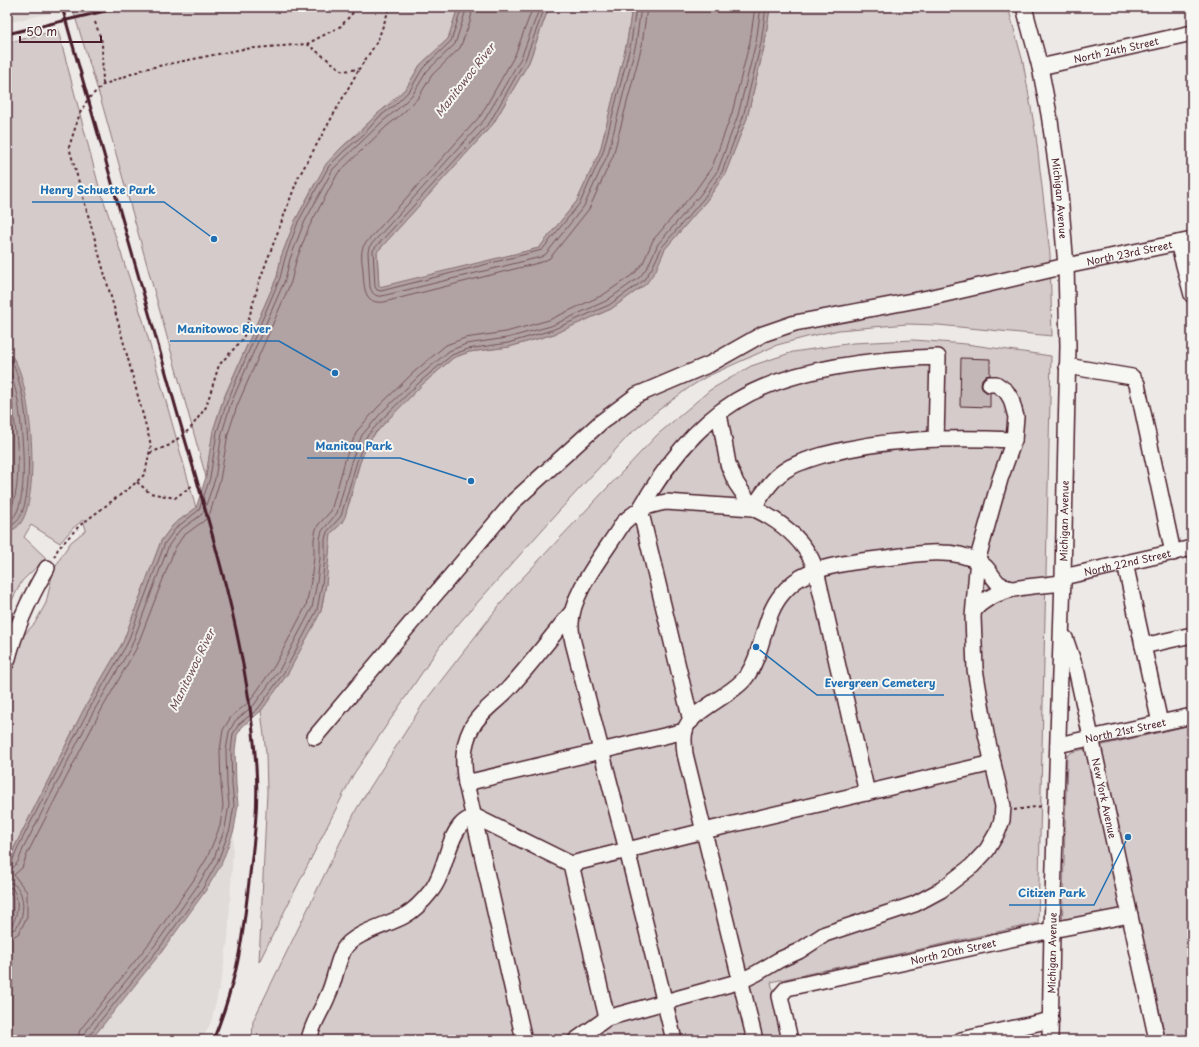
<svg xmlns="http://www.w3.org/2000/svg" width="1199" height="1047" font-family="'Playpen Sans',sans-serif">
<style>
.built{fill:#e0dad8}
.green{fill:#d4cbca;stroke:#8f757a}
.water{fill:#b1a2a3;stroke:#886e73}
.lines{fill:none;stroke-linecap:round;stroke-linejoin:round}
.shore{stroke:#73535b;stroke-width:1}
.building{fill:#c4b7b7;stroke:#4a1f2b}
.minor-casing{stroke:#4a1f2b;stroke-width:18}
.path{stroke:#4a1f2b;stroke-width:2;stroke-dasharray:3 3;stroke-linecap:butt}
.minor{stroke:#f6f6f2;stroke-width:15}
.rail{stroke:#4a1f2b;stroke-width:3}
.labels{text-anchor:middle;stroke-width:4;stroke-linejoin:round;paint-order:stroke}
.street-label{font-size:10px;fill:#4a1f2b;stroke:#f6f6f2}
.water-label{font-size:11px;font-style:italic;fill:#6e4d55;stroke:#f6f6f2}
.leader{fill:none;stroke:#1f6fb2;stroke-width:1.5}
.callout-dot{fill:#1f6fb2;stroke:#f6f6f2;stroke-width:1.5}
.callout-label{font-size:11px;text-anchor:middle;font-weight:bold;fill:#1f6fb2;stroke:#f6f6f2;stroke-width:4;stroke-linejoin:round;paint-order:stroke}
</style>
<rect width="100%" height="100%" fill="#ece9e6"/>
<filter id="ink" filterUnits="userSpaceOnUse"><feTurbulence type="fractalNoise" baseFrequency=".025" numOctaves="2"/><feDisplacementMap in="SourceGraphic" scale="8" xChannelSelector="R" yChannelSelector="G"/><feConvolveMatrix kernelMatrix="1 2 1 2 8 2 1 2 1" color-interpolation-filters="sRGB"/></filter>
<g filter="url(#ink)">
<path class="built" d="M7,7H48L50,13L7,23Z
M234,830L228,938L222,976L211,1022L202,1040H91L163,950L206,890L221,865Z"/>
<path class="green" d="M72,7H458L448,39L420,65L407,87L341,148L314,185L295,221L281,257L277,277L223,400L213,431L206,477L103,107Z
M549,7H632L627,42L600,151L577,201L539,248L379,288L377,252L493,124L529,62Z
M770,7H1008L1023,62L1036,136L1050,254L1052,336L938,325L907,324L839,330L807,337L777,345L739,362L706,377L690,387L660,409L630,434L558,512L461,621L440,646L353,775L259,962L267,792L266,753L261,711L288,673L321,611L326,584L331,533L341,524L350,501L360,462L370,440L389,418L424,383L453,358L469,352L509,347L554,334L611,309L646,284L665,249L707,200L725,174L747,118L765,43Z
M58,30L98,183L143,320L196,508L173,525L161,541L123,642L84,709L15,846L7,865V684L14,656L24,635L35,623L46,603L53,572L62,555L71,542L86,530L83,520L73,528L60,543L31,525L24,537L46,558L22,581L10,604L13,621L11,628L7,634V43Z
M914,340L966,344L1051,356L1038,923L771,982L784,1040H252L253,1021L357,808L423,704L512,589L657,435L710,390L751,366L793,352L853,343Z
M1192,725V1040H1166L1139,919L1062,934L1067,756L1072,752Z
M7,889L13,896V915L7,925Z"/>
<path class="water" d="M458,7H549L529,62L493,124L377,252L379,287L539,248L577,201L600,151L627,42L632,7H770L765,43L747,118L725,174L707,200L665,249L656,270L646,284L611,309L554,334L509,347L469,352L453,358L424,383L375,433C357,457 353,490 345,517L341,524L331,533L326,584L321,611L316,621L288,673L261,711L242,727L237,735L235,750L236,785L238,805L234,830L221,865L206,890L163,950L91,1040H7V925L13,915V896L7,889V865L15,846L84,709L123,642L161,541L173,525L196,508L206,477L213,431L223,400L277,277L281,257L295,221L326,164L341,148L360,132L377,114L393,102L407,87L420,65L448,39Z
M10,355C32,368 47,536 7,530V356Z"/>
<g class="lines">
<path class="shore" d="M533,7L515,55L481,115L364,245C360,252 362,262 363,270C364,285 363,305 384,302L542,262L550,258L589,209L613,156L642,45L647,7
M540,7L521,58L485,119L369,247L368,252L370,287C372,294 376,297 382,296L541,257L546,254L584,206L608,154L636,44L641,7
M545,7L525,60L490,122L373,250L375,287L377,290L381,291L542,250L580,203L603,152L631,43L636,7
M7,359L11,360C17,371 20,386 23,398C27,418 39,526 7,526
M7,364L9,368C12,378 16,390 18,401C21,420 33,517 7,521
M7,382C15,411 27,491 7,515
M7,864L12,862L18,847L88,711L127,644L165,543L176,528L199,510L210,478L217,432L227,402L280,278L285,258L298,222L329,166L344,151L363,135L379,117L395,105L410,90L423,68L451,41L462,7
M7,869C18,869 19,858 23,849L92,714L131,647L169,545L179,531L201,515L204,511L215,479L222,433L231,403L285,280L290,259L303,225L333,169L383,121L399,108L413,94L427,71L455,44L467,7
M7,882C23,883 25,906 21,918C20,922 17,926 15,929L7,931
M7,887L12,888C20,899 18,914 12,925L7,926
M7,937H13L19,933L27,917V892L14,875L22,868L28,852L98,716L136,649L175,548L183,536L205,520L210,513L220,480L228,434L237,406L291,282L296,261L309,227L338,173L387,126L403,113L418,98L432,75L460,48L470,22L473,7
M77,1040L80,1030L151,941L193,881L207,858L220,826L223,805L221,786L220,750L223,730L231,717L250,701L275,665L306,606L311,581L314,557V539L316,529L319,524L331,511L346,457L357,431L378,407L414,372L446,345L465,338L506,332L549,320L603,295L635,273L643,263L653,240L695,191L712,167L732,113L750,41L755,7
M83,1040L84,1034L96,1018L156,944L198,885L213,861L225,828L229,805L227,785L226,751L229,732L235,721L254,705L280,669L312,608L317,582L320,558V539L322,531L337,513L352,459L362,435L382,412L418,377L449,351L466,344L507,338L551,326L606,301L640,277L648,266L658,244L700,195L718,170L738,115L756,42L761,7
M88,1040L89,1036L100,1021L160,947L203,888L217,863L230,829L234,805L232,785L231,751L233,734L239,724L258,709L285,671L317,610L322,583L325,558V539L327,532L341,516L357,461L366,437L386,415L422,380L452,355L468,349L508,343L552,330L609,305L643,281L652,268L662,247L704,198L722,172L743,117L761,43L766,7"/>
</g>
<path class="building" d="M961,358L990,359V375L985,376L982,379L981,384L982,389L986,392L990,393V407L960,406Z"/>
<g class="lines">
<g class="minor-casing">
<g id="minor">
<path id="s1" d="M1024,7L1040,67L1049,114L1059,183L1066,266L1068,346L1063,577L1052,930L1050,1040"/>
<path id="s2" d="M1040,67L1192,33"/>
<path d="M1178,243L1192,295"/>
<path d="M1067,366L1132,377L1137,384L1173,553"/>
<path d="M719,413L728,464L736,483L753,508C762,495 771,480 784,471C795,463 810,459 823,455C885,438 950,437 1014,440"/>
<path d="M1125,563L1160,723"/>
<path id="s3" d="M1063,577L1192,548"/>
<path d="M974,610C996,585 1033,587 1063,583"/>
<path id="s4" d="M1065,638L1077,673L1157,1040"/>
<path d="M1143,646L1192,635"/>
<path d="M7,662C15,629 30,597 47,568"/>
<path d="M691,721L640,509C664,468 694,427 736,401C792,367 874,359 938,357L936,439"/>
<path id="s5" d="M315,737L514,501L600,423L637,395L710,364L763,334L795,323L928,298L1066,266L1192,240"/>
<path id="s6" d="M1058,745L1192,716"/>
<path d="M466,783L685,731"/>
<path d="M571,864L704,831L993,763"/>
<path d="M309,1040C312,1023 322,1011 328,995C335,981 336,964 344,949C353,933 388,925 404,916C415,910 424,900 431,891C445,874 447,840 461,825C464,821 469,819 474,816L571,864L607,1018"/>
<path d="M524,1040L466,783C463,764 462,747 471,729C479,712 498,701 510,687C532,663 551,637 572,612"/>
<path d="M576,1040L607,1018L741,981L757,973L779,960L799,951L825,934L915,904L941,890L972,866L987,850L998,831L1002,820L1003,806L986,734L975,669L973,617L978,558L1000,479L1014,440L1016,417L1011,399L1006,391L996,384H990"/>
<path d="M674,1040L627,850L573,642C572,637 571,632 571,627C569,594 606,552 623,523C638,509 645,506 666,502L753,508C774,518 797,534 809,555C813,561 815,568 817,575L867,793"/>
<path d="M755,1040L685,754C684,746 683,738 685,730C690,711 733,695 746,677C764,653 762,618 782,594C787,588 793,582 800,578C823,564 867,560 894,557C910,555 926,552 942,553C953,553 967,556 977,561C987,565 991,576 998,583C1002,586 1007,588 1011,589"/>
<path id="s7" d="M790,1040L780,996L787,988L1052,930L1130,915"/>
<path d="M961,1040L1051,1020"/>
</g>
</g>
<path class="path" d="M92,7V8
M95,22L102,42L103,85
M307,44L343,71L359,69L377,42L390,7
M150,453L170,445L190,429L206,407L219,365L243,339L259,282L298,178L359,69
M137,482L150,493L175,498L193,485
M54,557L58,549L79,526L132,486L145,474L151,445L120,329L69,147L80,113L88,99L103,85L144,69L243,49L307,44L341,26L358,7
M1014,810L1043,806"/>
<use href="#minor" class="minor"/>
<path class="rail" d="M62,7C98,134 134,261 170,387C205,512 248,637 256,767C259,808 253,849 248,890C245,916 242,943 236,969C230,993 223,1017 213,1040
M7,34L122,7"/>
</g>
</g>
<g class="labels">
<g class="street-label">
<text dy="4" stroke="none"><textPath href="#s2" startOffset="78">North 24th Street</textPath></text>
<text dy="4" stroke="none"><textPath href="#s1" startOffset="195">Michigan Avenue</textPath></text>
<text dy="4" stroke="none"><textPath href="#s5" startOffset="987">North 23rd Street</textPath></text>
<text transform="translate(1064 521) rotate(-89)" y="4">Michigan Avenue</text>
<text dy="4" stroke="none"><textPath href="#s3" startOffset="66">North 22nd Street</textPath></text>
<text dy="4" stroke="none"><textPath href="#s6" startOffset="69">North 21st Street</textPath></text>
<text dy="4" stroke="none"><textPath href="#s4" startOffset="165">New York Avenue</textPath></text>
<text dy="4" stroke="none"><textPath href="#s7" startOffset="226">North 20th Street</textPath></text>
<text transform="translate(1052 953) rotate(-89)" y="4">Michigan Avenue</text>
</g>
<g class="water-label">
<text transform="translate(465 80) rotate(-52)" y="4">Manitowoc River</text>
<text transform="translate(192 670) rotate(-64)" y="4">Manitowoc River</text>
</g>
</g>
<path class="leader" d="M214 239L164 202H32M335 373L279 341H170M471 481L400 458H307M756 647L817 695H944M1128 837L1094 905H1009"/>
<g class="callout-dot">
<circle cx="214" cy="239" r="4"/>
<circle cx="335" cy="373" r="4"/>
<circle cx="471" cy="481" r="4"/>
<circle cx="756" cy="647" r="4"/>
<circle cx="1128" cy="837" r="4"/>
</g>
<g class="callout-label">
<text x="98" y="194">Henry Schuette Park</text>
<text x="224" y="333">Manitowoc River</text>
<text x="354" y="450">Manitou Park</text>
<text x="880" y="687">Evergreen Cemetery</text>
<text x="1052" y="897">Citizen Park</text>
</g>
<rect width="1199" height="1047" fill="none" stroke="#f6f6f2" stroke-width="24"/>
<rect x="12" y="12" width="1175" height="1023" fill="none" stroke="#4a1f2b" stroke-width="1.5" filter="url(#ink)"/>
<path d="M20 36v6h81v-6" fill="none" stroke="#4a1f2b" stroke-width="2"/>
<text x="26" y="36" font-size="12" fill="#4a1f2b" stroke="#f6f6f2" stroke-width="3" paint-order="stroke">50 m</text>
</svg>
